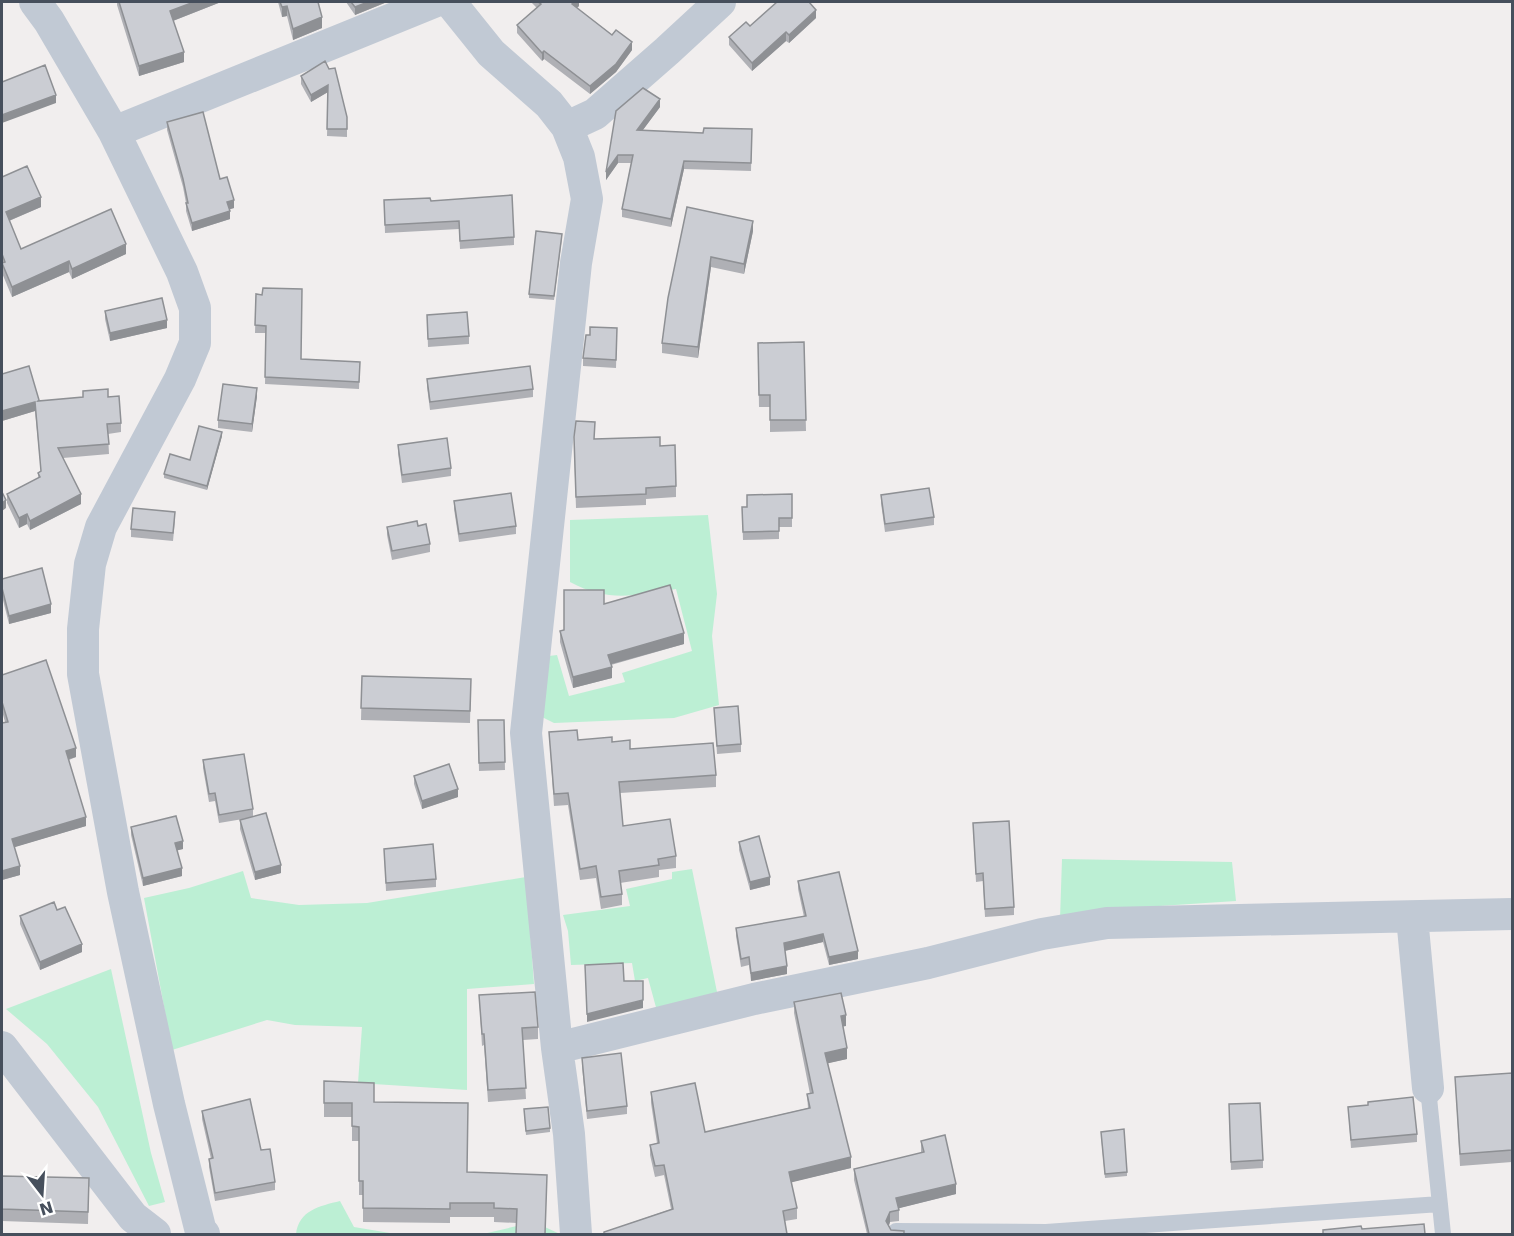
<svg xmlns="http://www.w3.org/2000/svg" width="1514" height="1236" font-family="'DejaVu Sans',sans-serif">
<style>
.green{fill:#bcefd4}
.lines{fill:none;stroke-linecap:round;stroke-linejoin:round}
.service{stroke:#c1c9d4;stroke-width:16}
.minor{stroke:#c1c9d4;stroke-width:32}
.wall{fill:#afb0b5}
.shaded-wall{fill:#8e9094}
.building{fill:#cbcdd3;stroke:#8e9094;stroke-width:1.5}
</style>
<rect width="100%" height="100%" fill="#f1eeee"/>
<path class="green" d="M708,515L717,594L712,636L719,705L674,718L554,723L542,717L541,657L557,655L569,696L625,682L622,673L692,651L676,589C635,595 609,603 570,582V520Z
M1062,859L1232,862L1236,901L1114,909L1060,919Z
M692,869L717,992L657,1011L648,978L635,981L632,963L571,965L568,931L563,915L630,906L626,889L672,879V872Z
M243,871L251,898L299,905L367,903L526,877L534,984L467,989V1090L358,1083L362,1027L295,1025L267,1020L172,1050L144,898L189,888Z
M111,969L151,1153L165,1202L149,1206L98,1107L47,1044L6,1009Z
M340,1201L354,1227L396,1234H296C299,1210 320,1206 340,1201Z
M534,1222L560,1234H483Z"/>
<g class="lines">
<path class="service" d="M1428,1088L1443,1234
M896,1231L1046,1232L1440,1204"/>
<path class="minor" d="M35,2L49,21L114,132L182,272L195,308V343L180,379L101,527L90,564L83,629V674L123,892L169,1104L201,1232L204,1234
M450,2L491,53L549,104L567,127L579,157L587,199L576,263L526,733L557,1048L569,1134L576,1234
M567,127L595,114L667,51L720,2
M114,132L434,2
M1412,917L1428,1088
M2,1047L133,1217L155,1234
M557,1048L754,999L928,963L1042,934L1107,923L1512,914"/>
</g>
<path class="wall" d="M117,2H221L173,21L184,62L139,76L117,5Z
M278,2H318L322,28L293,40L287,16L282,17Z
M346,2H387L355,15Z
M531,2H579V6L577,8L632,50L616,72L590,94L544,59L542,61L517,33V25L537,8Z
M816,18L789,43L786,41L752,71L729,45V37L750,26Z
M325,61L347,117V137L327,136L328,92L311,102L301,84V76Z
M660,99V107L642,131L703,133L752,129L751,171L684,169L671,227L622,217V209L631,163H618L606,180V172Z
M167,122L220,179L234,208L230,209V219L192,231L186,211V203L183,187L167,130Z
M2,177L41,207L9,221L21,249L126,254L72,279L69,272L12,297L2,273Z
M384,200L431,201L514,237V245L460,249L459,229L385,233Z
M687,207L753,231L744,274L711,267L698,358L662,353V343Z
M562,238L554,300L529,298V294Z
M256,294L301,359L360,362L359,389L265,384L266,333H255Z
M105,311L167,328L110,341L105,319Z
M427,315L469,336V344L428,347Z
M617,328L616,368L583,366V358L590,335Z
M804,342L806,431L770,432V407H759L758,343Z
M427,379L533,389V397L430,410L427,387Z
M83,391L108,397L121,423V432L108,434L109,454L63,458L81,504L30,530L27,524L19,528L7,503V494L38,478V473L41,471L35,411L2,421L39,401L83,397Z
M257,396L252,432L218,428V420Z
M222,436L207,490L164,478V474L190,460Z
M595,439L660,446L676,486V497L646,499V505L576,508L574,449Z
M398,445L451,468V476L402,483L398,453Z
M792,494V527H779V539L743,540L742,507H747Z
M881,495L934,517V525L885,532L881,503Z
M454,501L516,526V534L459,542L454,509Z
M175,520L173,541L131,537V529Z
M418,526L430,544V552L392,560L387,535V527Z
M2,579L51,613L9,624L2,596Z
M604,604L684,644L611,665L612,678L573,688L560,642V631L564,630Z
M2,675L76,757L69,760L86,826L14,847L20,875L2,880V723L5,722L2,711Z
M362,676L471,679L470,723L361,720Z
M714,708L741,744V752L717,754Z
M478,720H504L505,770L479,771Z
M549,732L578,740L612,742L630,749L716,775V787L620,793L623,826L676,856V868L659,870V877L620,883L622,894V905L601,909L596,878L580,880L568,805L554,806Z
M203,760L253,809V817L281,873L255,880L240,829V820L249,818L219,823L215,801L209,802L203,768Z
M414,776L458,797L422,809L414,784Z
M973,823L1014,907V915L985,917L983,881L976,882Z
M131,827L183,849L177,850L182,876L143,886L131,835Z
M739,842L770,885L750,890L739,850Z
M384,849L436,879V887L386,891Z
M798,881L858,959L829,965L823,942L785,951L787,974L751,981L749,965L741,967L736,936V928L804,917L798,889Z
M57,910L82,952L40,970L20,924V916Z
M479,995L538,1027V1039L523,1040L526,1099L488,1102L484,1045L482,1046Z
M794,1002L846,1026H843L847,1059L828,1063L851,1168L791,1182L797,1208V1219L785,1221L787,1234H604V1232L671,1209L664,1175L655,1177L650,1155V1145L657,1143L651,1103V1092L705,1132L808,1108L807,1094H810L794,1013Z
M582,1058L627,1106V1114L587,1119L582,1066Z
M1512,1073V1162L1460,1166L1455,1077Z
M324,1081L374,1102L467,1172L547,1189L517,1223L494,1222V1217H450V1223L363,1222V1195H359V1141H352V1117H324Z
M1368,1105L1417,1134V1142L1351,1148L1348,1107Z
M202,1111L261,1150L275,1182V1190L215,1201L209,1167V1159H211L202,1119Z
M1229,1112L1263,1160V1168L1231,1170Z
M524,1113L550,1128V1132L526,1135Z
M1101,1136L1127,1172V1176L1105,1178Z
M921,1141L956,1194L899,1208V1221L890,1222L889,1226L891,1230L904,1234H867L854,1180V1169L921,1153Z
M2,1176L89,1178L88,1224L2,1221Z"/>
<path class="shaded-wall" d="M194,2H221L170,22V11Z
M368,2H387L355,15V7Z
M574,2H579V6L572,12V4Z
M287,6V16L282,17V7Z
M816,10V18L789,43V35Z
M322,17V28L293,40V29Z
M786,32V41L752,71V63Z
M632,42V50L616,72L590,94V86Z
M544,51V59L542,61V53Z
M184,52V62L139,76V66Z
M328,85V92L311,102V95Z
M56,95V103L2,123V115Z
M660,99V107L637,138V130Z
M618,155V163L606,180V172Z
M684,161V169L671,227V219Z
M41,197V207L6,222V212Z
M234,200V208L227,210V202Z
M230,211V219L192,231V223Z
M753,221V231L744,274V264Z
M126,244V254L72,279V269Z
M711,257V267L698,358V347Z
M69,261V272L12,297V287Z
M167,320V328L110,341V333Z
M257,388V396L252,432V424Z
M35,402V411L2,421V411Z
M222,432V436L207,490V486Z
M81,494V504L30,530V521Z
M6,500V508L2,511V503Z
M27,514V524L19,528V518Z
M51,604V613L9,624V616Z
M684,633V644L608,665V655Z
M612,667V678L573,688V677Z
M76,748V757L66,760V751Z
M458,789V797L422,809V801Z
M86,817V826L12,848V839Z
M183,841V849L175,851V843Z
M281,865V873L255,880V872Z
M20,866V875L2,880V871Z
M182,868V876L143,886V878Z
M770,877V885L750,890V882Z
M823,934V942L784,951V943Z
M82,944V952L40,970V962Z
M858,951V959L829,965V957Z
M787,966V974L751,981V973Z
M643,1000V1008L587,1022V1014Z
M846,1015V1026L841,1027V1016Z
M847,1048V1059L825,1064V1053Z
M851,1157V1168L789,1183V1172Z
M956,1184V1194L896,1209V1198Z
M890,1212V1222L886,1232V1221Z"/>
<path class="building" d="M119,2H194L170,11L184,52L139,66Z
M280,2H318L322,17L293,29L287,6L282,7Z
M351,2H368L355,7Z
M538,2H574L572,4L612,35L616,30L632,42L616,64L590,86L544,51L542,53L517,25L541,4Z
M777,2H809L816,10L789,35L786,32L752,63L729,37L746,22L750,26Z
M325,61L329,69L335,68L347,117V129H327L328,85L311,95L301,76Z
M45,65L56,95L2,115V82Z
M643,88L660,99L637,130L703,133L704,128L752,129L751,163L684,161L671,219L622,209L633,155H618L606,172L616,111Z
M203,112L220,179L227,177L234,200L227,202L230,211L192,223L186,203H188L183,179L167,122Z
M27,166L41,197L6,212L21,249L111,209L126,244L72,269L69,261L12,287L2,263L5,262L2,254V177Z
M512,195L514,237L460,241L459,221L385,225L384,200L430,198L431,201Z
M687,207L753,221L744,264L711,257L698,347L662,343L668,298Z
M536,231L562,234L554,296L529,294Z
M263,288L302,289L301,359L360,362L359,382L265,377L266,326L255,325L256,294L262,295Z
M162,298L167,320L110,333L105,311Z
M467,312L469,336L428,339L427,315Z
M590,327L617,328L616,360L583,358L586,335H590Z
M804,342L806,420H770V395H759L758,343Z
M29,366L39,400L38,401L83,397V391L108,389V397L119,396L121,423L107,424L109,444L58,448L81,494L30,521L27,514L19,518L7,494L40,477L38,473L41,471L35,402L2,411V374Z
M530,366L533,389L430,402L427,379Z
M223,384L257,388L252,424L218,420Z
M576,421L595,422L594,439L660,437V446L675,445L676,486L646,488V494L576,497L574,437Z
M199,426L222,432L207,486L164,474L170,454L190,460Z
M447,438L451,468L402,475L398,445Z
M929,488L934,517L885,524L881,495Z
M2,492L6,500L2,503Z
M511,493L516,526L459,534L454,501Z
M792,494V518H779V531L743,532L742,507H747V495Z
M133,508L175,512L173,533L131,529Z
M417,521L418,526L426,524L430,544L392,551L387,527Z
M42,568L51,604L9,616L2,588V579Z
M670,585L684,633L608,655L612,667L573,677L560,631L564,630V590H604V604Z
M46,660L76,748L66,751L86,817L12,839L20,866L2,871V723L8,722L2,702V675Z
M362,676L471,679L470,711L361,708Z
M738,706L741,744L717,746L714,708Z
M478,720H504L505,762L479,763Z
M577,730L578,740L612,737V742L630,740V749L713,743L716,775L619,782L623,826L670,819L676,856L658,859L659,865L619,871L622,894L601,897L596,866L580,869L568,793L554,794L549,732Z
M244,754L253,809L219,815L215,793L209,794L203,760Z
M449,764L458,789L422,801L414,776Z
M266,813L281,865L255,872L240,820Z
M176,816L183,841L175,843L182,868L143,878L131,827Z
M1009,821L1014,907L985,909L983,873L976,874L973,823Z
M759,836L770,877L750,882L739,842Z
M433,844L436,879L386,883L384,849Z
M839,872L858,951L829,957L823,934L784,943L787,966L751,973L749,957L741,959L736,928L806,916L798,881Z
M54,902L57,910L65,907L82,944L40,962L20,916Z
M623,963L624,981H643V1000L587,1014L585,965Z
M535,992L538,1027L522,1028L526,1088L488,1090L484,1034H482L479,995Z
M841,993L846,1015L841,1016L847,1048L825,1053L851,1157L789,1172L797,1208L783,1211L787,1234H604V1232L673,1209L664,1165L655,1166L650,1145L659,1143L651,1092L695,1083L705,1132L810,1108L807,1094L813,1093L794,1002Z
M621,1053L627,1106L587,1111L582,1058Z
M1512,1073V1150L1460,1154L1455,1077Z
M324,1081L374,1083V1102L468,1103L467,1172L547,1175L545,1234H516L517,1209L494,1208V1203H450V1209L363,1208V1181H359V1127L352,1126V1103H324Z
M1413,1097L1417,1134L1351,1140L1348,1107L1368,1105V1102Z
M250,1099L261,1150L270,1149L275,1182L215,1193L209,1159L213,1158L202,1111Z
M1260,1103L1263,1160L1231,1162L1229,1104Z
M548,1107L550,1128L526,1131L524,1109Z
M1124,1129L1127,1172L1105,1174L1101,1132Z
M945,1135L956,1184L896,1198L899,1210L890,1212L886,1221L891,1230L904,1231V1234H869L854,1169L924,1152L921,1141Z
M2,1176L89,1178L88,1212L2,1209Z
M1424,1224L1425,1234H1323V1230L1361,1226L1362,1229Z"/>
<rect width="1514" height="1236" fill="none" stroke="#464f5c" stroke-width="6"/>
<g transform="translate(42 1194) rotate(163)" stroke="#ffffff" stroke-width="4.5" paint-order="stroke">
<path d="M0-4.5L10 22L0 15L-10 22Z" fill="#464f5c"/>
<text y="-9" font-size="16" font-weight="bold" text-anchor="middle" fill="#464f5c">N</text>
</g>
</svg>
